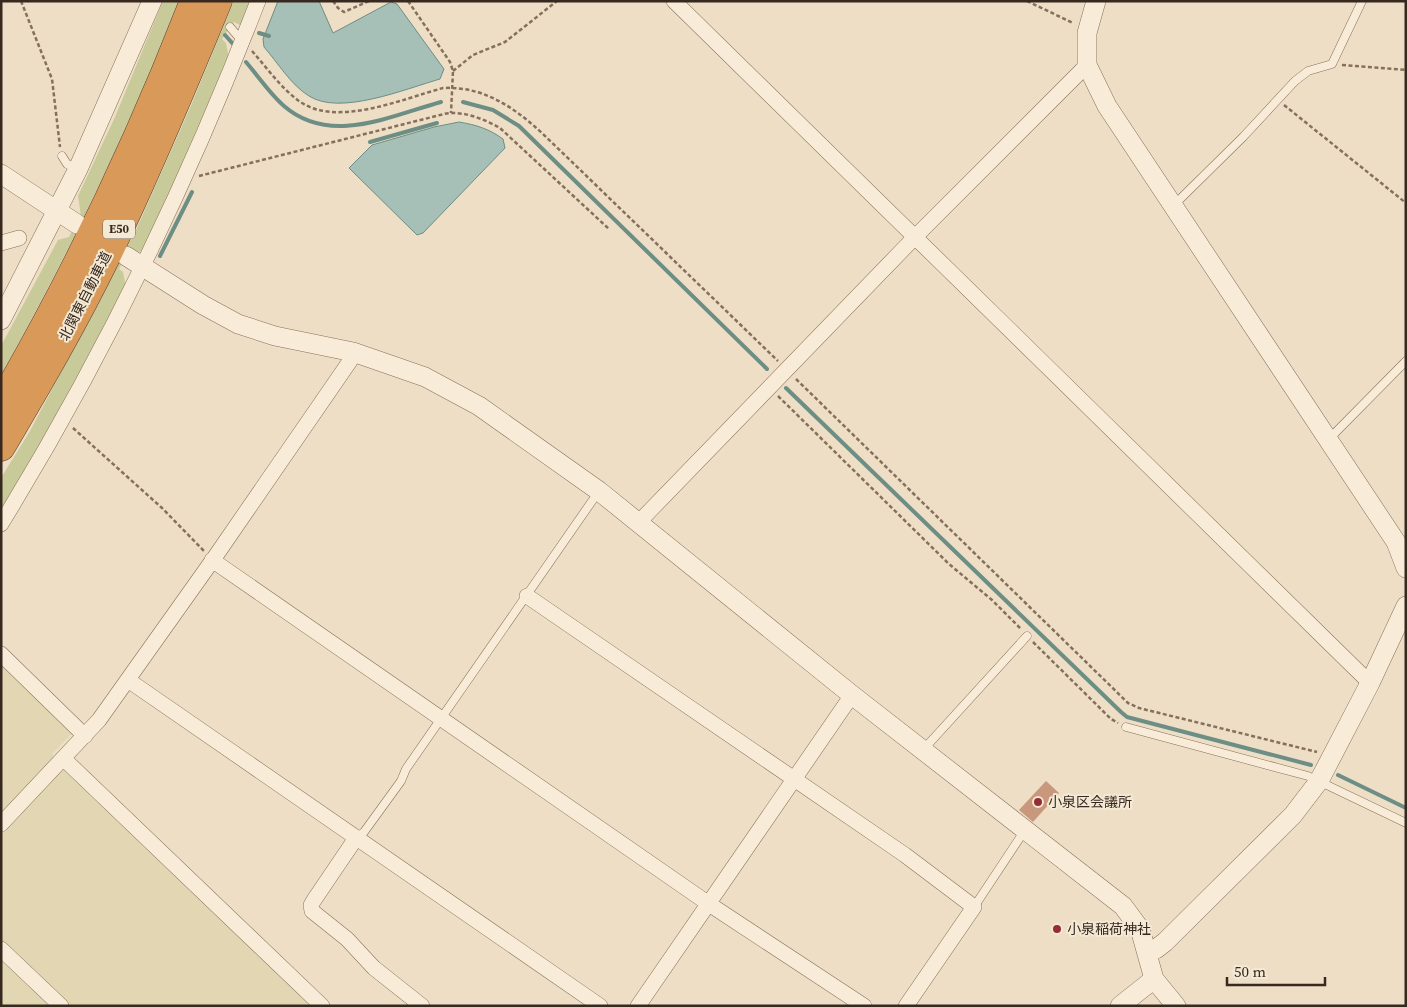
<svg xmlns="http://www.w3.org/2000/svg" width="1407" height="1007" font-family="'Source Serif 4','Noto Sans JP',serif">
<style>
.farmland{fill:#e2d7b2}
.green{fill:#c8ca99}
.water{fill:#a6c0b7;stroke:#6d8e84}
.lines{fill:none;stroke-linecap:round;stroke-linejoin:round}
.stream{stroke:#6d8e84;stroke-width:4}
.building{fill:#c9977c}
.service-casing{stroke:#87705b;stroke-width:9}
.minor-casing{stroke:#87705b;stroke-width:16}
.tertiary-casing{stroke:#87705b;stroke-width:20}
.motorway-casing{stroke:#553f2f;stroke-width:29}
.path{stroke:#87705b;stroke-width:2.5;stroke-dasharray:4 2.5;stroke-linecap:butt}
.service{stroke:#f8ecd8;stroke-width:8}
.minor{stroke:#f8ecd8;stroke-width:15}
.tertiary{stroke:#f8ecd8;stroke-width:19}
.motorway{stroke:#d99958;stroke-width:28}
.poi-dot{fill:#942d34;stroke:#f4e9d4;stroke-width:2}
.labels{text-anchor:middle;stroke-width:4;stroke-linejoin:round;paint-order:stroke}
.shield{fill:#f4e9d4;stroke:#706355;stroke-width:1}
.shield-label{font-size:12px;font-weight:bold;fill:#37291f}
.street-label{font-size:14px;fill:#37291f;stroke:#f4e9d4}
.poi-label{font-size:14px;fill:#37291f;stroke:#f4e9d4;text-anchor:start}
</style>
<rect width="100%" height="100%" fill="#eddec5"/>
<path class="farmland" d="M1,662L73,732L52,754L308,1002L305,1006H1Z"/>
<path class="green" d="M163,1H179C129,130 68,254 1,375V346L58,240L69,237L81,216L78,196L115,117Z
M234,1H252L245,21L240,25L234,22L222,39L226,43L229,59L146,250L138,252L130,248L119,269L123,272L126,287L87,362L1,511V478L30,431L136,230L190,108Z"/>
<path class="water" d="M278,1H319L333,33L391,2L397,4L444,69L440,79C405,89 340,116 309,96C291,85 278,63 264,47L263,39Z
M459,122C477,125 489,129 503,139L505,148L423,233L417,235L349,168L372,145L434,127Z"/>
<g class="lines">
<path class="stream" d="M259,33L269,36
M225,35L233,44
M246,62C258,76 270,94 284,106C330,146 390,116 441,102
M463,102L493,110L519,126L767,369
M370,142L437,123
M160,256L192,192
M786,388L1121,712L1127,717L1311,765
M1338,775L1406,808"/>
</g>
<path class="building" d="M1046,781L1059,793L1033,822L1019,810Z"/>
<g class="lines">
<g class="service-casing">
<path id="service" d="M230,27L242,41
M62,156L67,164L78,169
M1173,206L1243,137L1295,81L1308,71L1332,64L1362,1
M1328,440L1406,361
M1126,727L1308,776L1406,823
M923,750L1027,636
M356,838L364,832L401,781L406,769L599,491
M974,907L1025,830"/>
</g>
<g class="minor-casing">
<path id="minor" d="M674,1L1370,683
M1,243L19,238
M638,523L915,237L1087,65
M1,524C103,358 188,183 258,1
M212,560L709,904L864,1006
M527,596L905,855L974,907L906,1006
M1,654L85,736
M128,680L600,1006
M64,759L322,1006
M1,824L99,720L217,554L350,361L353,352
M356,838L314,900L311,905L312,911L347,939L374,968L422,1006
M1,949L61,1006
M638,1006L852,695"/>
</g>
<g class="tertiary-casing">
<path id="tertiary" d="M1096,1L1087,33V65L1107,106L1396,542L1406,568
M1,174L77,224
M126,256L203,305L238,324L275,336L353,352L425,377L479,406L599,491L852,695L1123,906L1140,929L1154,979L1176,1006
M1,320L78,169L152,1
M1148,952L1156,949L1165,942L1293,815L1319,781L1370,683L1406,606
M1120,1006L1154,979"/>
</g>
<g class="motorway-casing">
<path id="motorway" d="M1,404C76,275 140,140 194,1
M1,447C38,384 75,321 107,255C147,172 183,86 218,1"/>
</g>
<path class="path" d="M21,1L52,79L60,147
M333,1L338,8L344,12L369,1
M408,1L450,62L453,71L451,113
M1027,1L1073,23
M252,51C267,68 281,88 299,101C336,128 402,99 443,88C483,86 514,107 543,134L778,361
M1342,65L1406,70
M453,71L473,55L505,42L557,1
M1284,105L1406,203
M199,176L444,114C462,110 484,119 500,128L609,229
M796,379L1128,703L1139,708L1317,752
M778,396L949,564L992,600L1021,629
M73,428L162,508L204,551
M1033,642L1111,719L1118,723"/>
<use href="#service" class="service"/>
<use href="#minor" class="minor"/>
<use href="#tertiary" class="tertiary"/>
<use href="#motorway" class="motorway"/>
</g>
<g class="poi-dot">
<circle cx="1038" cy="802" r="5"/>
<circle cx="1057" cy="929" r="5"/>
</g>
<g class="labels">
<rect class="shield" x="103" y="219.5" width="32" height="19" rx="4"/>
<g class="shield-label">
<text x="119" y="233">E50</text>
</g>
<g class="street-label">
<text transform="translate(85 296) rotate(-63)" y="5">北関東自動車道</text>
</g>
<g class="poi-label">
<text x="1048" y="807">小泉区会議所</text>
<text x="1067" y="934">小泉稲荷神社</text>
</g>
</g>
<rect width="1407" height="1007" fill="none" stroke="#37291f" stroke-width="5"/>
<path d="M1227 977v8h98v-8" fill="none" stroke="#37291f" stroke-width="2.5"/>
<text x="1234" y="977" font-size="15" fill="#37291f" stroke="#f4e9d4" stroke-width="4" paint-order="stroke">50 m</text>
</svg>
